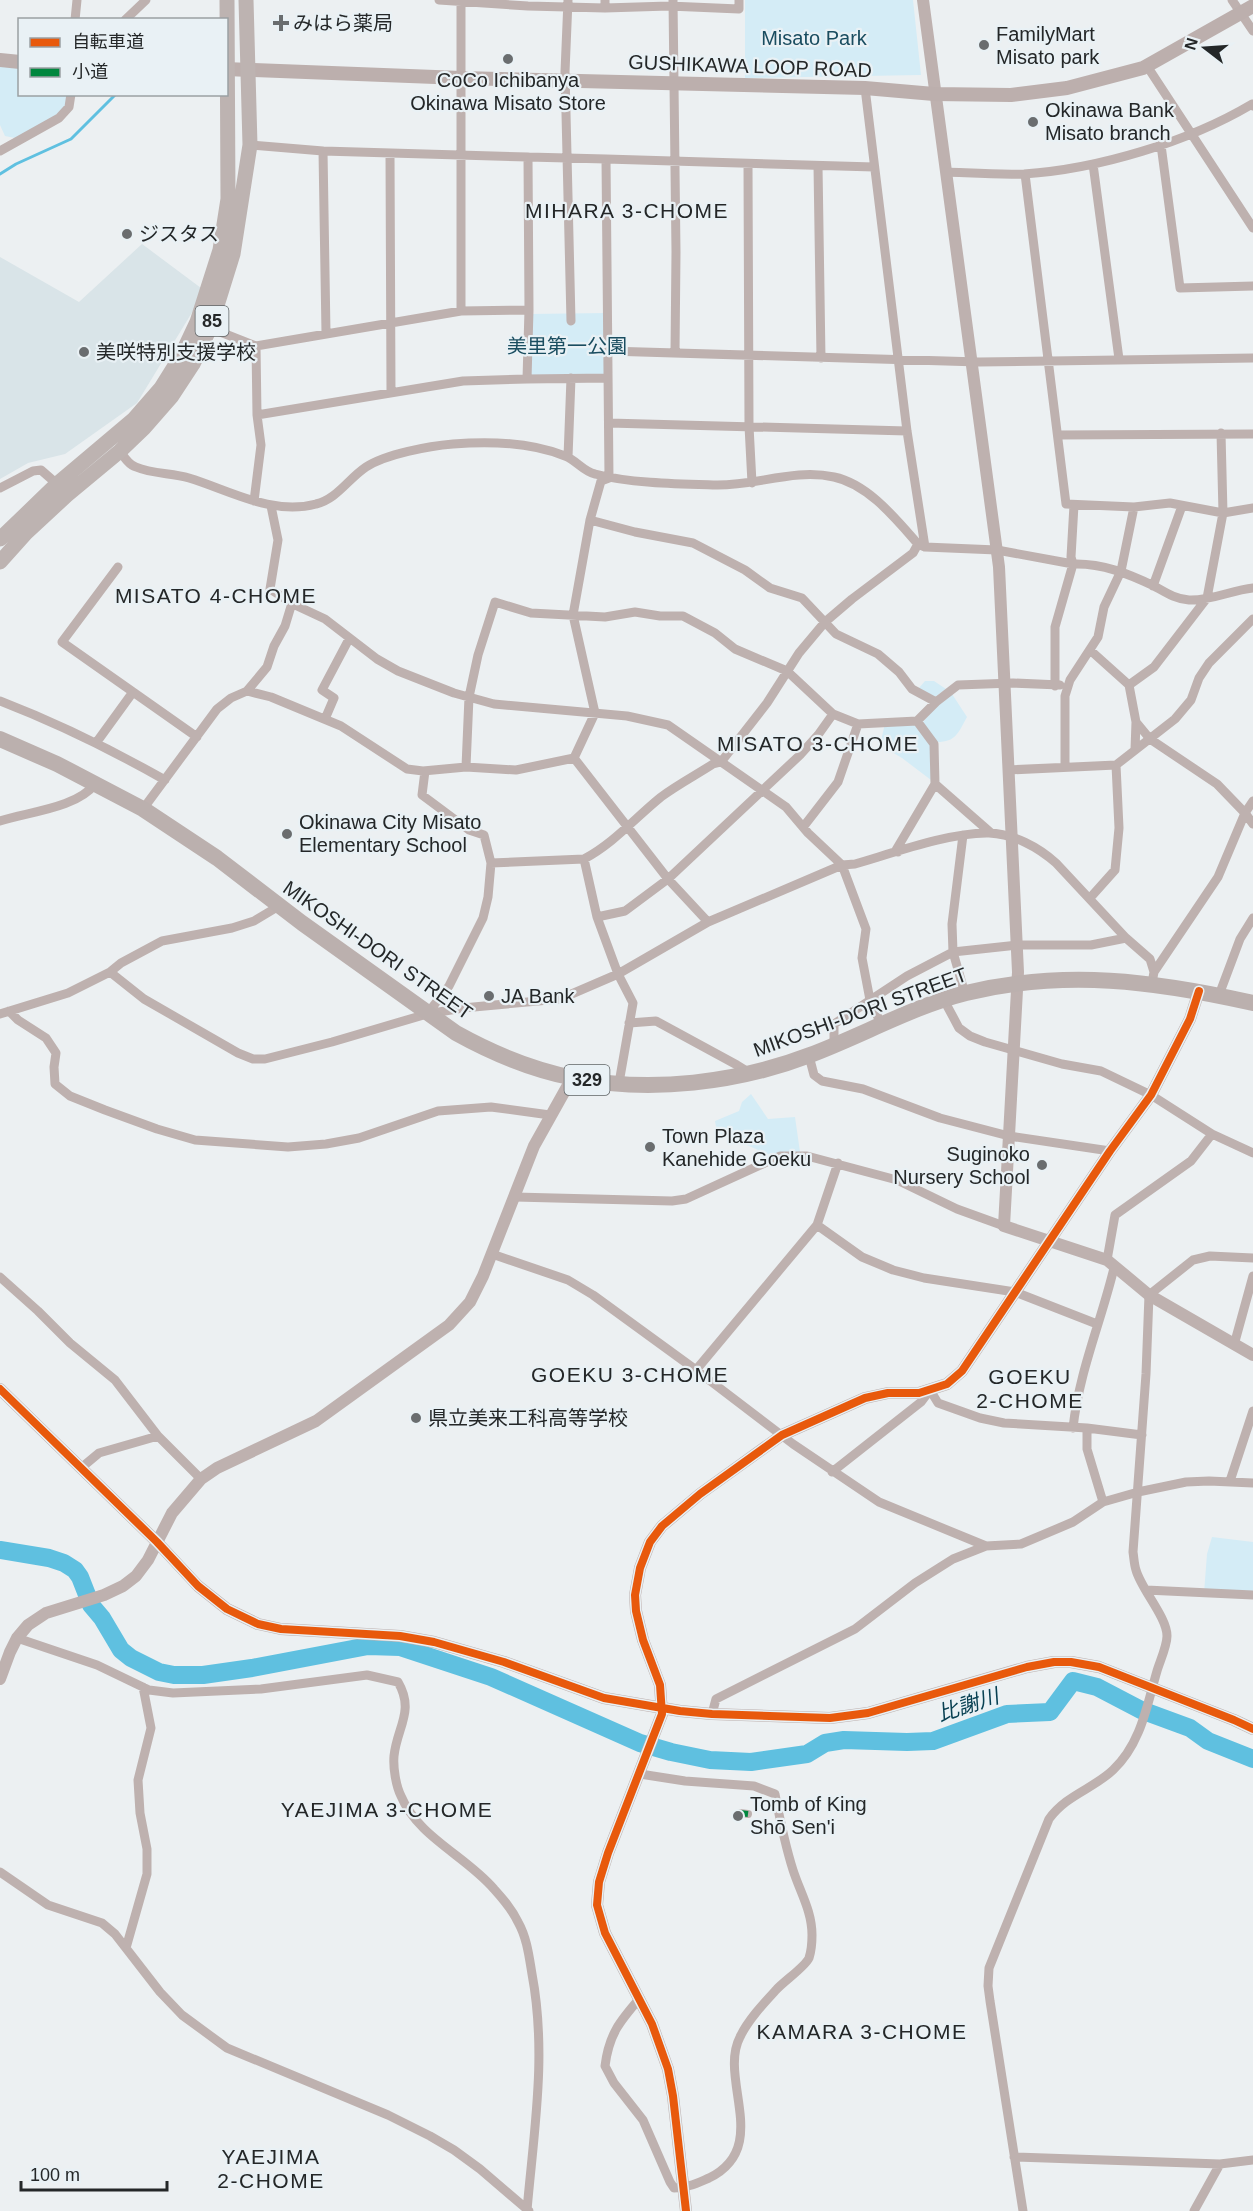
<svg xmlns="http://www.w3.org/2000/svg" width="1253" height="2211" font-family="Arial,'Noto Sans JP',sans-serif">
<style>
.built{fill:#d9e4e8}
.green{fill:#d4ecf6}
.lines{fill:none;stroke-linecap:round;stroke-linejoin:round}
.stream{stroke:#5fc0e0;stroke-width:3}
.river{stroke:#5fc0e0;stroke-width:18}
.pedestrian{stroke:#beb1af;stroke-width:8}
.minor{stroke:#beb1af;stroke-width:9}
.tertiary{stroke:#beb1af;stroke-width:12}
.secondary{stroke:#bcafad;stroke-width:14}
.primary{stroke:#bdb3b1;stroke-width:15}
.trunk{stroke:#bbb0ae;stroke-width:16}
.quiet{stroke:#00873e;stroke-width:6;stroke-dasharray:12 6;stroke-linecap:butt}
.cycleway-casing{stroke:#e9f1f5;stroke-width:11}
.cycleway{stroke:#e8590c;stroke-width:8}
.poi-dot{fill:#6a6d6f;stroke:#e9f1f5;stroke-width:2}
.labels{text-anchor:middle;stroke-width:4.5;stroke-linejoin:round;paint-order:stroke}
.shield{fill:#e9f1f5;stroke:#5f6466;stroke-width:1.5}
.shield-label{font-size:18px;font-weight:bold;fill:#242728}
.poi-label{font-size:20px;fill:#242728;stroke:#e9f1f5;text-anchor:start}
.park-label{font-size:20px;fill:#1a4d60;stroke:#e9f1f5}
.street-label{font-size:20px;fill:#242728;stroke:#e9f1f5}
.neighbourhood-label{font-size:21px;letter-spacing:1.5px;fill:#242728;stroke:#e9f1f5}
.water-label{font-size:21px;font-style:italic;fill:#084052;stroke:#e9f1f5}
</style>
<rect width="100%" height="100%" fill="#ecf0f2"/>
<path class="built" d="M142,244L205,291L137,403L65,454L28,463L0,479V257L79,302Z"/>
<path class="green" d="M745,0H913L921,75L745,78Z
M0,60L19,62L20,94L71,95L69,107L20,139L5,136L0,125Z
M608,313L607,378L527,379L529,314Z
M925,681H934L946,689L935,697L919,688Z
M952,694L967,717C958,733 956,742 937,742L923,722L937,705Z
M886,719L915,724L931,745V780L902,758L880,745Z
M751,1094L768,1119L795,1117L800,1152L772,1156L717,1132L715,1121L739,1111L742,1102Z
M1212,1537L1253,1542V1595L1204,1593L1207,1554Z"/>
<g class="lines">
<path class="stream" d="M0,174L16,164L71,139L116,94"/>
<path class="river" d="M0,1550L49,1558L64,1563L75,1570L80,1577L91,1605L102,1618L121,1650L131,1658L159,1672L174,1675H203L252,1668L368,1646L400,1647L491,1677L640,1743L671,1752L710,1760L751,1762L807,1754L825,1743L844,1740L907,1742L933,1741L1007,1714L1050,1712L1073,1681L1097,1687L1141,1710L1190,1728L1208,1741L1253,1759"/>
<path class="pedestrian" d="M740,1813L748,1814"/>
<path class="minor" d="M439,0L528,6L605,8
M461,0V311
M568,0L565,72L571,321
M605,0V8L669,6L739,9V0
M673,0L676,252L675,353
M1232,0L1253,31
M75,20L77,0
M125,20L146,0
M1147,66L1253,228
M865,88L907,431L925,547
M250,145L323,151
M1161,145L1180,288L1253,286
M0,151L59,118L69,107L71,94
M390,153L391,392
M528,157L606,159
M748,164L749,426L752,483
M1093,164L1119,359
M818,166L821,358
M946,172C972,173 999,175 1024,174C1098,169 1188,142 1252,104L1253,106
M1025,174L1066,504L1134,507L1170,503L1223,513L1253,508
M210,328L256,346L461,311L529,310
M608,351L979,362L1253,358
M527,379L607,378
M257,415L463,381L527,379L529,310L528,157L323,151L326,333
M609,423L907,431
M1058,435L1253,434
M120,451C124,457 129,465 136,467C152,474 172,473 189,478C229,490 272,516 316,504C337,499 348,479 366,467C386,454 429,446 453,444C490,441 530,442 565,456C576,460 584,472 595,474C628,483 678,484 713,485C753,487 793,468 834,477C868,484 896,519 918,544
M568,457L571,378
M0,488L33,471L41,470L57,484
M254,501L261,445L257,415L256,346
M271,506L278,540L270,589L295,605L325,619L377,659L398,671L454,693L494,704L627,716L668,725L786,807L808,833L842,865L866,929L862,958L870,1000L882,1026
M590,520L635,532L693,543L745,570L770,588L802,598L836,634L878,654L899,672L912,689L936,702
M118,567L62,642L197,737
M1153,586L1182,506
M1090,650L1129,685L1136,722L1150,739L1217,784L1245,813L1253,824
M1129,685L1154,667L1207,598L1223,513L1221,433
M1055,686V627L1073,564L1071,557L1074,505
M247,691L271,697L341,726L407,769L423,771L466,767L516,770L574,758
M0,701C57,723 112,750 165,780
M325,719L334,698L322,690L349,639
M917,721L936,702L958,685L1013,683L1060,685
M96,743L133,692
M1135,750L1136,722
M1065,766V696L1070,680L1098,637L1104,607L1121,571L1134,507
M466,767L469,697L478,655L495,602L531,613L605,617L635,612L660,616H683L715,633L735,649L787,671L833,714L858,724L917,721L934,744L935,784L896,850L898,852
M1008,770L1116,765L1175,719L1191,700L1199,678L1209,663L1253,619
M425,771L422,795L469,830L484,835L491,863
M935,784L991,833
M143,809L217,709L231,698L247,691L267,667L274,646L285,626L292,603
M0,821C28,812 77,808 95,784
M804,826L838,782L858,724
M963,835L952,924L953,952L965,994
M584,859L597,917L618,974L633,1003L619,1083
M1090,898L1115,870L1119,828L1116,765
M597,917L625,911L668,879L800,755L818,735L833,714
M708,922L668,879L574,758L595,713L573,615L590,520L601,481L609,478L606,159L874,167
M110,972L144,999L238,1053L253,1059H265L332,1042L427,1014L463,1008L560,999L618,974L708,922L842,865L855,864C893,853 951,832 989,833C1014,834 1038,847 1056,863L1126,938L1150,959L1154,972L1152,983
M1154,972L1218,877L1245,813L1253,801
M1219,995L1240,939L1253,918
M944,1000L959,1028L970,1036L985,1042L1062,1064L1101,1071L1151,1095L1212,1134L1253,1153
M9,1011L18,1020L46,1038L56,1053L54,1067L55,1084L70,1096L105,1110L157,1129L195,1140L288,1147L326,1144L359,1138L438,1111L491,1107L550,1115
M0,1014L68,993L110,972L121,963L162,941L232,928L254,921L279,906
M427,1014L449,986L483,918L488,897L491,863L584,859C614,843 635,818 661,797C677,785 696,775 713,764L721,762L767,703L799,653L825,622L852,599L913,553L918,544L925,547L997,550L1073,564C1102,563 1129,574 1154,586C1165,592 1175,599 1189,600C1211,601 1232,590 1253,588
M629,1023L656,1021L737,1065L750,1073
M834,1046V1024L907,976L953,952L1018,945H1091L1126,938
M809,1056L814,1075L822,1081L863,1089L940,1118L1009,1136L1110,1151
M515,1197L672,1201L686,1199L780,1156H807L897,1180L957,1209L1004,1226
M817,1225L862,1257L893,1270L924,1278L1015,1292L1097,1324
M492,1254L568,1280L593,1295L696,1370L793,1444L879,1502L986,1546
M1107,1260L1115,1215L1191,1161L1212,1134
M0,1277L38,1311L70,1343L115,1380L158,1436L201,1479
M1234,1345L1253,1276
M696,1370L817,1225L838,1163
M1073,1428C1079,1372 1101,1322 1114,1268
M1087,1428V1449L1103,1502
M81,1468L99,1453L158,1436
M832,1472L921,1402L930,1390L938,1403L980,1418L1004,1423L1087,1428L1142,1435
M1230,1481L1253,1411
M1146,1590L1253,1595
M17,1638L97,1665L149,1690L173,1693L261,1689L367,1675L398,1682C415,1711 397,1727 394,1756C393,1768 396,1786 401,1796C418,1837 466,1856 494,1889C503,1899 512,1909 518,1922C527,1938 529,1956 532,1974C547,2054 534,2130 527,2210
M712,1714L716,1699L855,1629L915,1583L953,1559L986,1546L1021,1544L1073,1522L1103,1502L1138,1492L1186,1482L1209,1481L1253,1483
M0,1872L48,1905L102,1923L115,1934L160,1992L182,2015L227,2048L388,2115L430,2136L454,2150L480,2169L529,2211
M126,1948L147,1874V1849L140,1813L138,1780L151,1728L143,1687
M640,1998C620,2021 609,2034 605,2066L614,2083L643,2120L670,2182L674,2188C687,2188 697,2183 709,2178C772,2147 718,2079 740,2037C748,2020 764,2003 776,1990C784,1981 805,1967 809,1958C811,1952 812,1941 812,1935C812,1911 800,1892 793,1870C785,1845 780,1820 775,1794L754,1786L685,1781L640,1774
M1014,2157L1220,2164L1253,2160
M1023,2211L990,2001L988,1986L989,1968L1049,1819C1066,1795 1093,1789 1113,1770C1141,1744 1147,1705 1157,1671C1160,1661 1167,1646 1167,1636C1167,1617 1141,1589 1136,1570C1134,1564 1134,1558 1133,1552L1146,1374L1149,1295L1193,1260L1210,1256L1253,1258
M1194,2211L1220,2164"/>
<path class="tertiary" d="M923,0L999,567L1018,972L1004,1226L1107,1260L1149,1295L1253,1355
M0,1389L157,1542L198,1586L227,1609L258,1624L281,1629L400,1636L434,1642L504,1662L604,1698L680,1711L712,1714L830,1718L868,1713L1027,1667L1054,1662H1071L1099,1667L1234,1720L1253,1729
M0,1679L10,1652L17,1638L28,1625L46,1613L104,1595L123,1586L136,1576L148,1560L172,1513L201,1479L217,1468L316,1421L449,1325L470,1302L483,1276L534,1146L572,1078
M686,2211L673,2096L668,2069L652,2024L605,1933L597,1905L599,1882L608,1853L662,1714L660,1685L643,1640L636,1611L635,1595L640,1568L650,1542L662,1526L700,1494L782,1435L865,1398L888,1393H919L947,1384L962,1371L1110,1151L1151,1095L1190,1019L1199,991"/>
<path class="secondary" d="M0,60L20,62
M226,69L461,78L865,88L934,94L1011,95L1067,88L1143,68L1253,6"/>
<path class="primary" d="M0,539L57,484L134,419L161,388L181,356L197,322L220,250L228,199L227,0
M0,562L26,533L67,495L120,451L144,428L172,396L193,364L210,328L233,254L250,145L246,0"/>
<path class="trunk" d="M0,739L57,764L143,809L217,858L302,923L456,1033C492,1053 533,1070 574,1078C651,1093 737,1083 810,1055C861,1036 914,1006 966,993C1065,969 1155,981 1253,1003"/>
<path class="quiet" d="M740,1813L748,1814"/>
<g class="cycleway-casing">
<path id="cycleway" d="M0,1389L157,1542L198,1586L227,1609L258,1624L281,1629L400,1636L434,1642L504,1662L604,1698L680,1711L712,1714L830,1718L868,1713L1027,1667L1054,1662H1071L1099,1667L1234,1720L1253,1729
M686,2211L673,2096L668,2069L652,2024L605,1933L597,1905L599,1882L608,1853L662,1714L660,1685L643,1640L636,1611L635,1595L640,1568L650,1542L662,1526L700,1494L782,1435L865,1398L888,1393H919L947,1384L962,1371L1110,1151L1151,1095L1190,1019L1199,991"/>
</g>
<use href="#cycleway" class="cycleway"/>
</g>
<g class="poi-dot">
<path d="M278 14h6v6h6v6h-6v6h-6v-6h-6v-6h6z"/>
<circle cx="984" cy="45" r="6"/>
<circle cx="508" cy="59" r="6"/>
<circle cx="1033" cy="122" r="6"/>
<circle cx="127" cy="234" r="6"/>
<circle cx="84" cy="352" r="6"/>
<circle cx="287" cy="834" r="6"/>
<circle cx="489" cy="996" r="6"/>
<circle cx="650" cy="1147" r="6"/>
<circle cx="1042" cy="1165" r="6"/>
<circle cx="416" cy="1418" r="6"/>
<circle cx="738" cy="1816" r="6"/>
</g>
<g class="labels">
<g class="shield">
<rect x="195.5" y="306" width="33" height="30" rx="4.5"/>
<rect x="564.5" y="1065" width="45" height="30" rx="4.5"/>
</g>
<g class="shield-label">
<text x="212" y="327">85</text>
<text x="587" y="1086">329</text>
</g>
<g class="poi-label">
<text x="293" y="30">みはら薬局</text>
<text x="996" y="41">FamilyMart<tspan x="996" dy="23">Misato park</tspan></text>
<text x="508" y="87" text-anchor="middle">CoCo Ichibanya<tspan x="508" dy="23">Okinawa Misato Store</tspan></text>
<text x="1045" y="117">Okinawa Bank<tspan x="1045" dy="23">Misato branch</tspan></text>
<text x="139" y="241">ジスタス</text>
<text x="96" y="359">美咲特別支援学校</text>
<text x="299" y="829">Okinawa City Misato<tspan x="299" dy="23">Elementary School</tspan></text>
<text x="501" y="1003">JA Bank</text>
<text x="662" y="1143">Town Plaza<tspan x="662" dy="23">Kanehide Goeku</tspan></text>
<text x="1030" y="1161" text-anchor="end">Suginoko<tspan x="1030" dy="23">Nursery School</tspan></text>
<text x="428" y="1425">県立美来工科高等学校</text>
<text x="750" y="1811">Tomb of King<tspan x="750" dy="23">Shō Sen'i</tspan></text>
</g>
<g class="park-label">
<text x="814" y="45">Misato Park</text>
<text x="567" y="353">美里第一公園</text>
</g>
<g class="street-label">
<text transform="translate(750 66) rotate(2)" y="7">GUSHIKAWA LOOP ROAD</text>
<text transform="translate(378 950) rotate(35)" y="7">MIKOSHI-DORI STREET</text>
<text transform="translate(860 1012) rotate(-20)" y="7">MIKOSHI-DORI STREET</text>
</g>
<g class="neighbourhood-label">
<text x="627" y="218">MIHARA 3-CHOME</text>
<text x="216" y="603">MISATO 4-CHOME</text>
<text x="818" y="751">MISATO 3-CHOME</text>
<text x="630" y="1382">GOEKU 3-CHOME</text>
<text x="1030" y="1384">GOEKU<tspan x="1030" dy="24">2-CHOME</tspan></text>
<text x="387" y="1817">YAEJIMA 3-CHOME</text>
<text x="862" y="2039">KAMARA 3-CHOME</text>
<text x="271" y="2164">YAEJIMA<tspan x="271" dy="24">2-CHOME</tspan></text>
</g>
<g class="water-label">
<text transform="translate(968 1705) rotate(-18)" y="7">比謝川</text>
</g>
</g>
<rect x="18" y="18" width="210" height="78" fill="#e9f1f5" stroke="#9aa0a3" stroke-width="1.5"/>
<rect x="30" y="38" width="30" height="9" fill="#e8590c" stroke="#9aa0a3" stroke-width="1.5"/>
<text x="72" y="48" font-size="18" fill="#242728">自転車道</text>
<rect x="30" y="68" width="30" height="9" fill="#00873e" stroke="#9aa0a3" stroke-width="1.5"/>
<text x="72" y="78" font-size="18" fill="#242728">小道</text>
<g transform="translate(1205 48) rotate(287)" stroke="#e9f1f5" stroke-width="4.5" paint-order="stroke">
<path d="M0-4.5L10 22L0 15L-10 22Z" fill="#242728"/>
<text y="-9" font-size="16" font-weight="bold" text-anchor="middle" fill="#242728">N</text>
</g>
<path d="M21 2181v9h146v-9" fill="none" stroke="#242728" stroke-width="3"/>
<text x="30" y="2181" font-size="18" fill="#242728" stroke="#e9f1f5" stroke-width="4.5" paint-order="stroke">100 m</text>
</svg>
